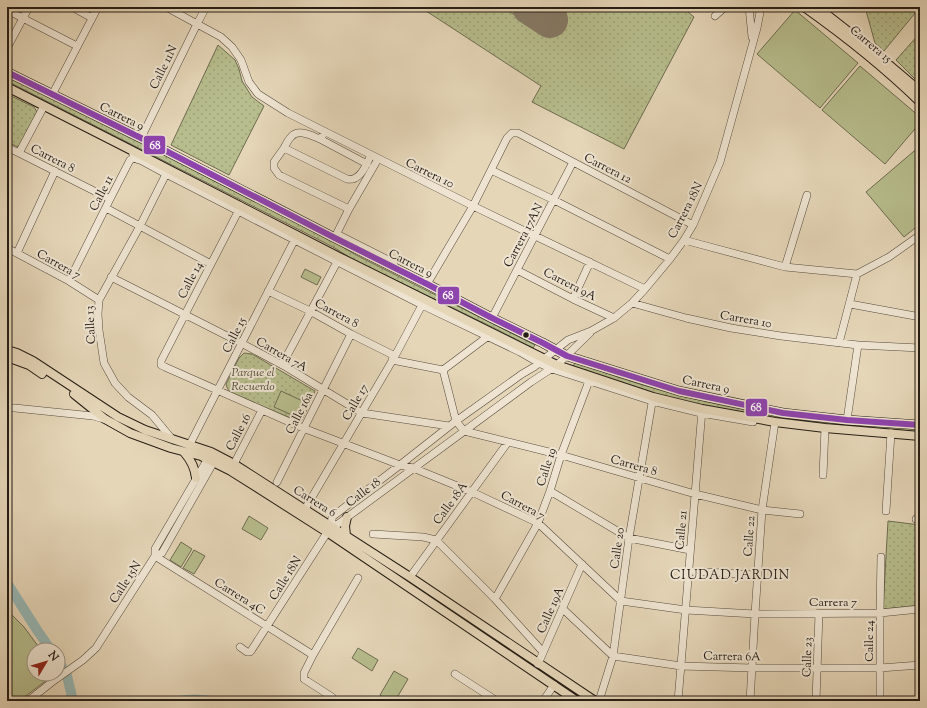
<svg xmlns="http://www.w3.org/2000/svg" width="927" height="708" font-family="'Sorts Mill Goudy',serif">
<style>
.grass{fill:url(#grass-dots);stroke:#6e6d51}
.garden{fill:#b7bd8d;stroke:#6e6d51}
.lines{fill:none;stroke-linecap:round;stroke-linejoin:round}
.river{stroke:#97b8b6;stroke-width:10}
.runway{stroke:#867a66;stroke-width:36}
.minor-casing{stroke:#564b3e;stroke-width:8}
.major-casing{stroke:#261d15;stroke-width:10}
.minor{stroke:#eee4d1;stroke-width:7}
.major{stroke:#e5d6b8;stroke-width:8}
.bus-1-casing{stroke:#eee4d1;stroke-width:9}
.bus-1{stroke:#8e44ad;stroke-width:6}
.bus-dot{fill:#261d15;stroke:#eee4d1;stroke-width:1.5}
.labels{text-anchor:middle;stroke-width:4;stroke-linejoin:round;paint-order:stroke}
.street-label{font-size:12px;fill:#261d15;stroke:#eee4d1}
.park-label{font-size:12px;font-style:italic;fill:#524d39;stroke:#eee4d1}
.neighbourhood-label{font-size:13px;letter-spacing:1px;fill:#261d15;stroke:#eee4d1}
.line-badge{stroke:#eee4d1;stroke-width:1.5}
.badge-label{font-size:11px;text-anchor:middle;font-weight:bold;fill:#fff}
</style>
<defs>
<pattern id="grass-dots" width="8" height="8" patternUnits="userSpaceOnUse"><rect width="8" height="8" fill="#b7bd8d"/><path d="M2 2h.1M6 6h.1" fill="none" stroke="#9da279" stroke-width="1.8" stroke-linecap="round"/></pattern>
</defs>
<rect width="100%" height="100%" fill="#e5d6b8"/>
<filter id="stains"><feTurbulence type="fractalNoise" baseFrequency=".005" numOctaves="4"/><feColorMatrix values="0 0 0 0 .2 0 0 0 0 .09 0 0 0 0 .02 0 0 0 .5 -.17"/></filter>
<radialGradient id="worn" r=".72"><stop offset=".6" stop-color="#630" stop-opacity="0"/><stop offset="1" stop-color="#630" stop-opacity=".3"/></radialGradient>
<path class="grass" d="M420,7H502L545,34L563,7H682L694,17L624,149L532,102L541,86Z
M865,7H920L884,51L875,43Z
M920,33V84L896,60Z
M218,45L235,60L239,69L242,81L252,97L264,106L229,175L171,145Z
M7,76L147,146L336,243L356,255L535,345L533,348L492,327L354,260L333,247L7,81Z
M7,94L34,107L37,112L19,147H18L7,142Z
M244,353L252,354L315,391L302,420L301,421H298L233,394C229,391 227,389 226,384L239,358Z
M575,362C603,372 631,382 660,390C699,401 739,409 779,416L920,427V432C843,426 767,420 692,403C652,394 613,380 573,367Z
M888,521L920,525V594L918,602L913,606L883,609Z"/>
<path class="garden" d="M795,10L858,63L820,108L757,54Z
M860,66L920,117V123L885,164L822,110Z
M920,146V224L904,237L866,192Z
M305,269L321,277L317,285L301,277Z
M281,391L307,403L301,419L274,407Z
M249,516L268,528L261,540L242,529Z
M181,542L192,549L181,567L170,560Z
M194,550L205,556L194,574L183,568Z
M7,610L24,627L41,650H34V674H55L19,701H7Z
M358,648L378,660L372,671L352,658Z
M394,671L408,679L395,701H390L380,695Z"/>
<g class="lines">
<path class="river" d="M7,585L9,586L37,630L51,650
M58,660L67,676L73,701
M178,701C189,699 200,699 211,701"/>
<path class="runway" d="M530,7L550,20"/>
<g class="minor-casing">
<path id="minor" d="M72,7L92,18
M166,7L221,37L232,47L241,60L249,82L258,94L288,113L473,206L645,289
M749,7L752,37
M7,10L77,46
M715,16L725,7
M7,48L29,7
M52,95L98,7
M325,132L320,139L367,164
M141,138L197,24L206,7
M7,147L110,199
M284,148C286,144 288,140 291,137C298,128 312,136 320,139
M19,153L44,106
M133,154L142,161L166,174L238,211L422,305L520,352L539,363L552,369L652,401L701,413L753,422
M491,170L554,200L670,259
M166,174L140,226L99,300L98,314L99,330L104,363L115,383L128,397L152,415L172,439
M241,206L161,361V365L165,367L303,428L400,465L413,468L472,492L538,523L621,601L686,610L755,614L880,613L920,609
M106,208L211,264
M349,209L279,175L274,168V162L284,148L347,179C360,182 366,165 371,155
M337,234L394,263
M335,237L349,209L378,159
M684,240L785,267L857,274L889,257L920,235
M7,248L69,281L99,300
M17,253L55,171
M785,267L807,195
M517,270L573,299L614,318
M111,277L243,344L286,367L362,413L449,426
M69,281L110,199L130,160L134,158L139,160
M427,284L473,206L507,138L512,133H518L693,225
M268,291L310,311L351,334L395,356
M573,299L590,262
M632,303L686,318L731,328L781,336L858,345L920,348
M850,304L915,316
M492,318L573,162
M839,343L857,274
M392,360L443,370
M282,365L337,262
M443,370L456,421L464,431L561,455L695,494L762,510L800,514
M443,370L487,337
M7,408H15L93,416L104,419
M847,420L858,345
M190,444L296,237
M234,464L262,410
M823,475L825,428
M277,482L351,334
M550,491L629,538L690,550
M305,509L395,356L422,305
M886,511L891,433
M916,519L920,520
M331,526L332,517L400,465L456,421L522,374L534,367L568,340L591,331L614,318L632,303L645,289L670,259L684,240L693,225L720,162L757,28L761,7
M331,526L338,524L531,382L557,365L590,333
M373,534L423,537L436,540L495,599L543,652
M155,556L313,655
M155,556V549L210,455
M689,571L757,575
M410,577L508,442
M495,599L538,523L550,491L561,455L589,381
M563,609L613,656L681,666L752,668H880L920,665
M240,647L247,652H250L251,651L330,528
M538,664L582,564
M455,674L497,701
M332,697L304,679V673L313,655L358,578
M28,701L52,682L83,660L96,648L155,556L162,553L216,458
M543,701L554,685
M599,701L613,656L629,538L653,397
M678,701L702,410
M750,701L755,614L762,510L775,422
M816,701L819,613
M880,701V613L881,557"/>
</g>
<g class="major-casing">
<path id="major" d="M804,7C845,36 884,67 920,102
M817,7L868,47L920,91
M7,72L141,138L335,238L427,284L492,318L543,343L567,356L679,391L783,413L847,420L920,425
M7,87L127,148L339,257L557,365L653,397L702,409L775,422L825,428L920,436
M7,350L17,353L33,361L118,417L145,430L211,452L234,464L410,577L595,701
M7,357L29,365L42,374
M74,394L105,419L130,433L171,448L201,456L231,471L327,532L577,701
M184,452C191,460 195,467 196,478
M346,536L345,526L347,517"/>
</g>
<use href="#minor" class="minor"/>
<use href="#major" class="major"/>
<g class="bus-1-casing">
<path id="bus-1" d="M7,72L141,138L335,238L427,284L492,318L543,343L567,356L679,391L783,413L847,420L920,425"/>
</g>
<use href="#bus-1" class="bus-1"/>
</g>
<circle class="bus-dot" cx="526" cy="335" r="3.5"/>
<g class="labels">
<g class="street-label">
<text transform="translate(871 44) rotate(40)" y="4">Carrera 15</text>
<text transform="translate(163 67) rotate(-64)" y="4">Calle 11N</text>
<text transform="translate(122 116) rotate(26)" y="4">Carrera 9</text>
<text transform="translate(53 158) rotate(27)" y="4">Carrera 8</text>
<text transform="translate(608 168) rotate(27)" y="4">Carrera 12</text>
<text transform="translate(430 173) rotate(26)" y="4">Carrera 10</text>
<text transform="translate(101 193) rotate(-63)" y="4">Calle 11</text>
<text transform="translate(685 210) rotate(-63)" y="4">Carrera 18N</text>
<text transform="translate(523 235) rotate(-62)" y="4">Carrera 17AN</text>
<text transform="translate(411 263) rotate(27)" y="4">Carrera 9</text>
<text transform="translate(59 264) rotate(29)" y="4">Carrera 7</text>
<text transform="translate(190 280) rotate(-63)" y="4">Calle 14</text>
<text transform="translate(570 284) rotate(27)" y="4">Carrera 9A</text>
<text transform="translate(337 313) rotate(28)" y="4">Carrera 8</text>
<text transform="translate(746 319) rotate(10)" y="4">Carrera 10</text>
<text transform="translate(90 325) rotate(-93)" y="4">Calle 13</text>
<text transform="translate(234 335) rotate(-63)" y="4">Calle 15</text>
<text transform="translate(282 354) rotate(30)" y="4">Carrera 7A</text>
<text transform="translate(706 384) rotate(12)" y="4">Carrera 9</text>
<text transform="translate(355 402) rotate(-60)" y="4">Calle 17</text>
<text transform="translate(299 413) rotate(-63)" y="4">Calle 16a</text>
<text transform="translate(238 432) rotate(-62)" y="4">Calle 16</text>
<text transform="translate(634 465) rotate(16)" y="4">Carrera 8</text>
<text transform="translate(546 467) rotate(-72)" y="4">Calle 19</text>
<text transform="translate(363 492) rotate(-37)" y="4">Calle 18</text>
<text transform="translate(315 501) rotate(32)" y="4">Carrera 6</text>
<text transform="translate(450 503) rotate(-54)" y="4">Calle 18A</text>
<text transform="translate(523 505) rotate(28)" y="4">Carrera 7</text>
<text transform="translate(681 530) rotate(-85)" y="4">Calle 21</text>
<text transform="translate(749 536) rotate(-86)" y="4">Calle 22</text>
<text transform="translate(617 548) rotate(-82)" y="4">Calle 20</text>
<text transform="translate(285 578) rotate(-58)" y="4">Calle 18N</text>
<text transform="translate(125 582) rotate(-57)" y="4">Calle 15N</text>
<text transform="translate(240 596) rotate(32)" y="4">Carrera 4C</text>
<text x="833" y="606">Carrera 7</text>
<text transform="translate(550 610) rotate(-66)" y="4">Calle 19A</text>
<text transform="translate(869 641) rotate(-90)" y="4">Calle 24</text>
<text transform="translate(732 656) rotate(1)" y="4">Carrera 6A</text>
<text transform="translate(807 657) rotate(-88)" y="4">Calle 23</text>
</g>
<g class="park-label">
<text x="253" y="376">Parque el<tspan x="253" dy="14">Recuerdo</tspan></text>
</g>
<g class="neighbourhood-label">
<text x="730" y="579">CIUDAD JARDIN</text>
</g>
</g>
<g class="line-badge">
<rect x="143" y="135" width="23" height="20" rx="4" fill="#8e44ad"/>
<rect x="437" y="286" width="23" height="19" rx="4" fill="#8e44ad"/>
<rect x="745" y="398" width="23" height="19" rx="4" fill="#8e44ad"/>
</g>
<g class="badge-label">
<text x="155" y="149">68</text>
<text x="448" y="299">68</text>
<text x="756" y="411">68</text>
</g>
<rect width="927" height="708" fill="none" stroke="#e5d6b8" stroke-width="24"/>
<rect x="8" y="8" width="911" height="692" fill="none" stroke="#261d15" stroke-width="2"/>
<rect x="12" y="12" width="903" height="684" fill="none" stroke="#261d15"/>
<g transform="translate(46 662) rotate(52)"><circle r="19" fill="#eee4d1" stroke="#9e9486"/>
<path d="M0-3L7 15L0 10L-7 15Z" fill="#8f2418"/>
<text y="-6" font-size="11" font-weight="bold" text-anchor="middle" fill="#261d15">N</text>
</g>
<rect width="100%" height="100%" filter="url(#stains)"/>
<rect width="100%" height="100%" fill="url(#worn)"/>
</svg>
